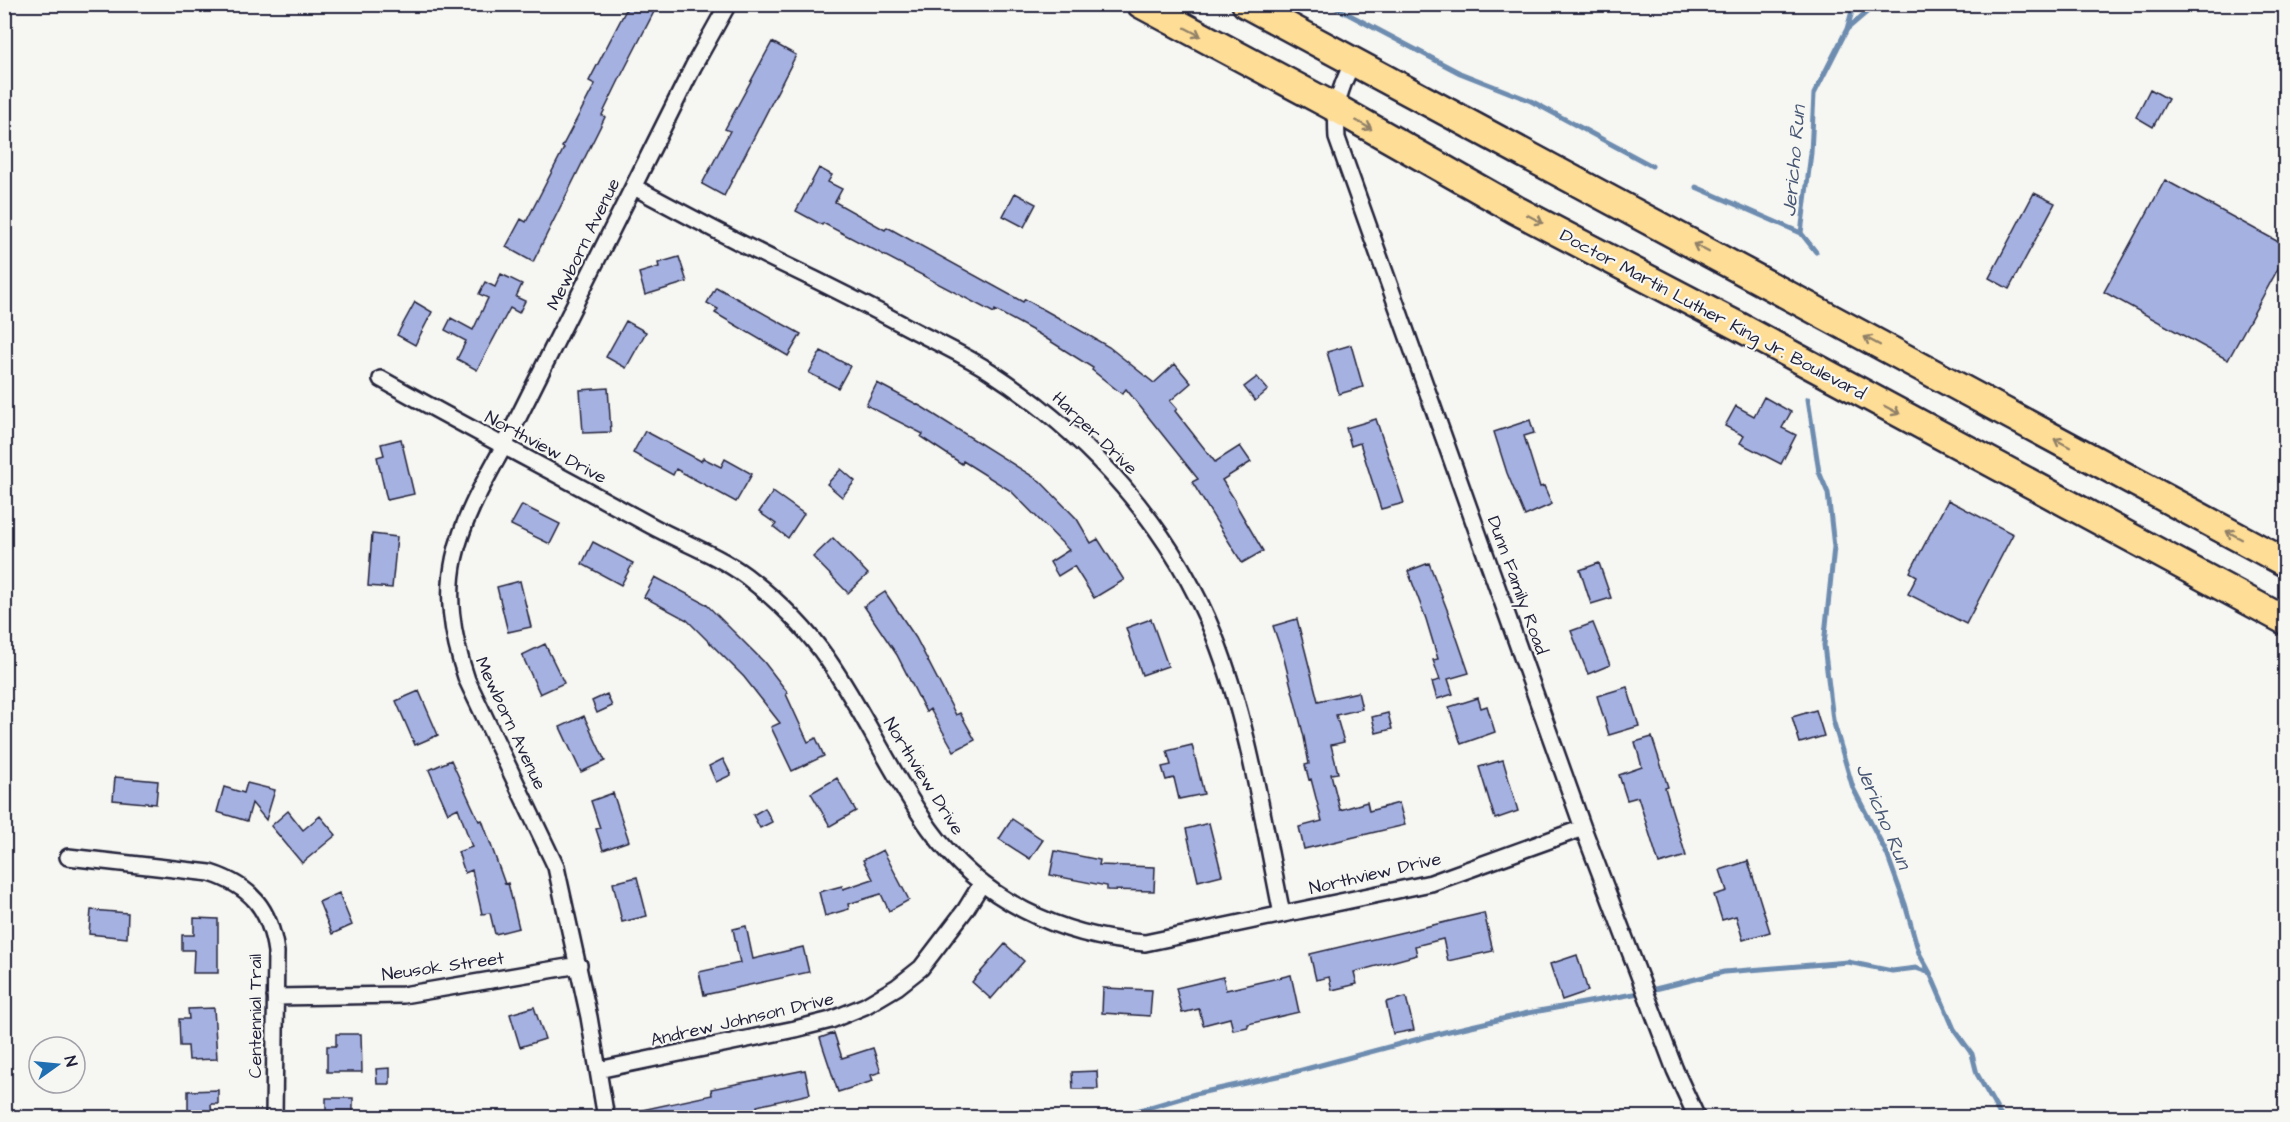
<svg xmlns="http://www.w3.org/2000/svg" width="2290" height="1122" font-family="'Architects Daughter',sans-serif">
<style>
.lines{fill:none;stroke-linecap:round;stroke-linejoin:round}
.stream{stroke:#6d8caf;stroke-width:5}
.building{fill:#a5b1e1;stroke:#22223b;stroke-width:1.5}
.street-casing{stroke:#22223b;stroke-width:20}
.highway-casing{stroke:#22223b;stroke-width:32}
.street{stroke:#f6f6f2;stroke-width:15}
.highway{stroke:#fedd96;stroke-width:27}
.oneway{stroke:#908068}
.labels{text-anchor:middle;stroke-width:4.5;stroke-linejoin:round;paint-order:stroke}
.street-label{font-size:18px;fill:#22223b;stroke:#f6f6f2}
.water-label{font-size:20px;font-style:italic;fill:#485775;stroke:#f6f6f2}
</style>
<rect width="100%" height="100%" fill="#f6f6f2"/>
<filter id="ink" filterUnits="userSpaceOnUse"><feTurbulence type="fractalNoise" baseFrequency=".0167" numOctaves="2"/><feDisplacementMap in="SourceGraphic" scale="12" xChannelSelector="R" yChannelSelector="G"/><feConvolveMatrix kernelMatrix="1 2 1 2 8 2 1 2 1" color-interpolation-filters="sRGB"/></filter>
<g filter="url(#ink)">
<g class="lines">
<path class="stream" d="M1329,4L1460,73L1531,101L1652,166
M1847,29L1876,4
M1696,187L1801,233
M1816,252L1801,233L1811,153L1814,94L1847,29L1854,4
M1808,399L1819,472L1828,493L1834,547L1824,645L1833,720L1853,788L1887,854L1905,904L1919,953L1930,973L1954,1029L1972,1054L1977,1074L2002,1118
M1113,1118L1195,1094L1287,1074L1445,1032L1528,1013L1639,993L1724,972L1848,962L1892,971L1916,968L1930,973"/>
</g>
<path class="building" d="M629,4H658L622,74L602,115L605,117L533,262L506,247L521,219L526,222L564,148L562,147L595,84L589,81Z
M772,42L796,55L724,196L702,184L730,131L725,129Z
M2150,89L2168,99L2153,127L2136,117Z
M819,168L832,175L828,182L842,189L835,202L885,230L887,227L1023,302L1025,299L1057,317L1109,347L1154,383L1175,364L1191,383L1170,401L1177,409L1175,411L1215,462L1240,446L1251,462L1222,480L1236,502L1235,503L1263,551L1242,563L1192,482L1198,479L1126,389L1122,394L1092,370L1093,368L1039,334L995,310L994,313L823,223L822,225L796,211Z
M2165,180L2286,246V254L2228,360L2104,292Z
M1015,193L1036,204L1024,227L1003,216Z
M2034,193L2055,203L2009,289L1989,278Z
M679,257L687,282L645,295L639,273L659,267L658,263Z
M501,274L522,284L516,297L525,301L519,313L510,308L477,370L457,359L466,341L445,330L451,318L473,330L488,298L479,294L485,282L495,287Z
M716,287L801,334L788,356L715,313L718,309L707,303Z
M415,302L432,312L415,345L397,335Z
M626,321L646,332L626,368L606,357Z
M1351,345L1363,387L1339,394L1327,352Z
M821,351L850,366L838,388L809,373Z
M1257,377L1268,390L1255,401L1244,387Z
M877,383L922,407L1040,481L1077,519L1091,543L1098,539L1124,580L1094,598L1074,566L1058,576L1050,562L1069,550L1011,491L963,461L962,464L921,437L923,434L866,405Z
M608,388L611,432L583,433L580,390Z
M1764,397L1791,412L1782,428L1796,435L1781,464L1740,443L1744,436L1725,426L1736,406L1754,416Z
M1376,419L1404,503L1381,509L1360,443L1351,446L1346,428Z
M1530,420L1534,433L1524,436L1540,487L1544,486L1552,504L1525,516L1507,473L1494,432Z
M645,431L701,461L703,458L721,467L725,459L752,474L736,502L676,469L673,475L633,453Z
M401,439L414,494L387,500L377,457L384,455L381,444Z
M841,469L855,481L842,497L827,484Z
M773,492L804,514L788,538L774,527L776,524L759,512Z
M1948,500L2013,534L1966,624L1908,594L1917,576L1910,572Z
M522,505L560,524L550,544L511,525Z
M372,534L397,537L392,588L368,586Z
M833,538L868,574L848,593L813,557Z
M593,542L633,563L621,585L582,564Z
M1429,563L1448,612L1469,673L1448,679L1453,694L1437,699L1432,682L1440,680L1433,660L1438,659L1426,619L1408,571Z
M1599,563L1611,598L1591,604L1580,570Z
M655,577L706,604L764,662L788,693L786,694L808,742L816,738L824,756L792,771L771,727L780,723L744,677L687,620L644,597Z
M520,581L531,627L508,632L497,587Z
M885,592L916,638L956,715L960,713L975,740L954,751L930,709L926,712L897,655L864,606Z
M1151,619L1168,666L1142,675L1126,628Z
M1297,619L1318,701L1358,692L1362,709L1336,715L1344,742L1331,745L1338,773L1331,774L1340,810L1367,802L1369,811L1399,803L1405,825L1304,849L1299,827L1322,821L1311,779L1309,780L1305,765L1309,764L1304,737L1283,655L1273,626Z
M1593,623L1610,665L1588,674L1571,631Z
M545,644L564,683L540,694L522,655Z
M1627,687L1639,726L1609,735L1597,696Z
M419,691L438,735L415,745L396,701Z
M607,694L612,706L597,713L592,701Z
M1478,698L1481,708L1487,706L1495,732L1461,744L1449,707Z
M1816,710L1824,736L1800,743L1792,717Z
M1388,713L1392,729L1376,733L1372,717Z
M584,716L605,761L581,772L560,727Z
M1652,737L1668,787L1665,788L1686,856L1659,864L1638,797L1627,800L1619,775L1642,767L1635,742Z
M1192,745L1204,794L1179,799L1174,778L1166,780L1162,767L1171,765L1167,751Z
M723,759L731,775L716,782L709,766Z
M451,760L479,821L482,820L505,884L508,883L519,928L495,934L490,913L482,914L472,870L465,873L458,852L472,847L458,808L448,813L429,770Z
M1503,760L1518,811L1495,819L1479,767Z
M115,777L158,781L156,804L113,800Z
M837,778L856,811L830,826L811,793Z
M247,783L275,790L266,820L252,803L247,821L217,812L224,787L244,793Z
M613,793L629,841L603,850L596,829L600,828L591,801Z
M765,808L772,822L760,828L753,815Z
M288,811L303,830L320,816L336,835L302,863L271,826Z
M1012,819L1043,840L1030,859L999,839Z
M1209,823L1222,875L1198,881L1186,829Z
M883,850L909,900L889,911L881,894L848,904L849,909L825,916L819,892L842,886L843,889L873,879L863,860Z
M1055,851L1100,860L1099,865L1155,867L1154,891L1107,890V886L1050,875Z
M1748,861L1770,932L1743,940L1736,916L1722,920L1714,895L1727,891L1720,870Z
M637,877L647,916L622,922L613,883Z
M339,893L352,925L332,934L319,902Z
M91,910L128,913L127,938L89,934Z
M1484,913L1493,951L1448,961L1443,939L1415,946L1417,955L1354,972L1357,984L1332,990L1329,977L1316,980L1310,954Z
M194,918L218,919V973H193L194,950H182V935H194Z
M746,926L753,959L803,947L809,972L704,995L699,972L740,963L733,929Z
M1005,944L1024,961L991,999L972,982Z
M1577,955L1588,991L1562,1000L1550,964Z
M1291,975L1299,1012L1248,1024V1027L1233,1030L1230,1018L1203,1025L1199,1009L1182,1013L1176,988L1223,977L1226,990Z
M1103,988L1152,990L1150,1016L1102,1013Z
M1406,997L1414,1030L1393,1034L1386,1002Z
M534,1007L545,1039L520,1047L510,1014Z
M214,1008L217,1059L189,1060L188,1046H180L179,1019H189L188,1009Z
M834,1033L842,1058L873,1048L881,1072L871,1075L873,1081L838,1092L820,1038Z
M336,1034H361L362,1072H327V1046H336Z
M390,1068V1084H377L376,1069Z
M805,1070L810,1094L757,1106L759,1115L737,1118L735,1110L704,1118H638L637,1111L712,1095L711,1089Z
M1097,1071L1098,1089H1073L1072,1072Z
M218,1090V1104H211L212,1118H188V1091Z
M326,1098H353V1118H326Z"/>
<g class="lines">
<g class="street-casing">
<path id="street" d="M1353,62C1338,92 1335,104 1337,138L1583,828L1675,1070L1697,1118
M634,187C684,214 735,241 787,266C831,287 874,309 917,332C942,345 968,357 991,372C1088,435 1171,526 1214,635C1249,724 1263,821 1282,914
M381,379C470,429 561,476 650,525C681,542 718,555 746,576C777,600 806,628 828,660C866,715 892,776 930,829C981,900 1060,937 1145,943L1431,883L1583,828
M68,857L210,873C251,886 270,909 276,952L274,1118
M275,997L403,995L579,965
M598,1070L795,1029L831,1020L865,1006L897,987L921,968L966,909L982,883
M606,1118L589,1017L556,867L467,680C433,580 455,533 504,446L693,67L728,4"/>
</g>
<g class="highway-casing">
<path id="highway" d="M1141,4L1336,108L1516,210L1738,326L2286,621
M1246,4L2286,563"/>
</g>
<use href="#street" class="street"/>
<use href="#highway" class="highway"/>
</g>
<defs><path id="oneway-shaft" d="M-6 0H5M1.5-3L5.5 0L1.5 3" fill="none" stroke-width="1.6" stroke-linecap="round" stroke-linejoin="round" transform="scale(1.5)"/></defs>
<g class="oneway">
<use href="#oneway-shaft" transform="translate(1193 32) rotate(28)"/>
<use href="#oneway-shaft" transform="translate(1364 125) rotate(30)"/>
<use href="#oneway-shaft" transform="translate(1535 219) rotate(28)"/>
<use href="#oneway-shaft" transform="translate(1701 248) rotate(-152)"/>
<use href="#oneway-shaft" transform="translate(1872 341) rotate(-152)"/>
<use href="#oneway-shaft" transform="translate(1892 410) rotate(28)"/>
<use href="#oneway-shaft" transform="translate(2062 443) rotate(-152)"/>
<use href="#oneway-shaft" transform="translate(2234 535) rotate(-152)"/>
</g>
</g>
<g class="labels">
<g class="street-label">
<text transform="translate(583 244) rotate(-64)" y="6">Mewborn Avenue</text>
<text transform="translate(1713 314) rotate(28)" y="6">Doctor Martin Luther King Jr. Boulevard</text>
<text transform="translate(1095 433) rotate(44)" y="6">Harper Drive</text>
<text transform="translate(546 447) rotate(28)" y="6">Northview Drive</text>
<text transform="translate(1518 585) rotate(70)" y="6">Dunn Family Road</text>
<text transform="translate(511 723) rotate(65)" y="6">Mewborn Avenue</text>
<text transform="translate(924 776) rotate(58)" y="6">Northview Drive</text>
<text transform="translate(1375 873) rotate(-13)" y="6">Northview Drive</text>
<text transform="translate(443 966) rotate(-8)" y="6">Neusok Street</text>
<text transform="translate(255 1016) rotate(-90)" y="6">Centennial Trail</text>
<text transform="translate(742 1019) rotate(-13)" y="6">Andrew Johnson Drive</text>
</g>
<g class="water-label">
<text transform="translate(1793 161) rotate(-85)" y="7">Jericho Run</text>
<text transform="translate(1884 816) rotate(67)" y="7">Jericho Run</text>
</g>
</g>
<rect width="2290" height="1122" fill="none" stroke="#f6f6f2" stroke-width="24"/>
<rect x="12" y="12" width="2266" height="1098" fill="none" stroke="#22223b" stroke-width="2" filter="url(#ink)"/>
<g transform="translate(57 1065) rotate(75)"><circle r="28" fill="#f6f6f2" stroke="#a1a1a9" stroke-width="1.5"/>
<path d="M0-4.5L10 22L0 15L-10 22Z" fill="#1f6fb2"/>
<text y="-9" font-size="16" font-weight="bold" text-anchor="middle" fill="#22223b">N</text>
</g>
</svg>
